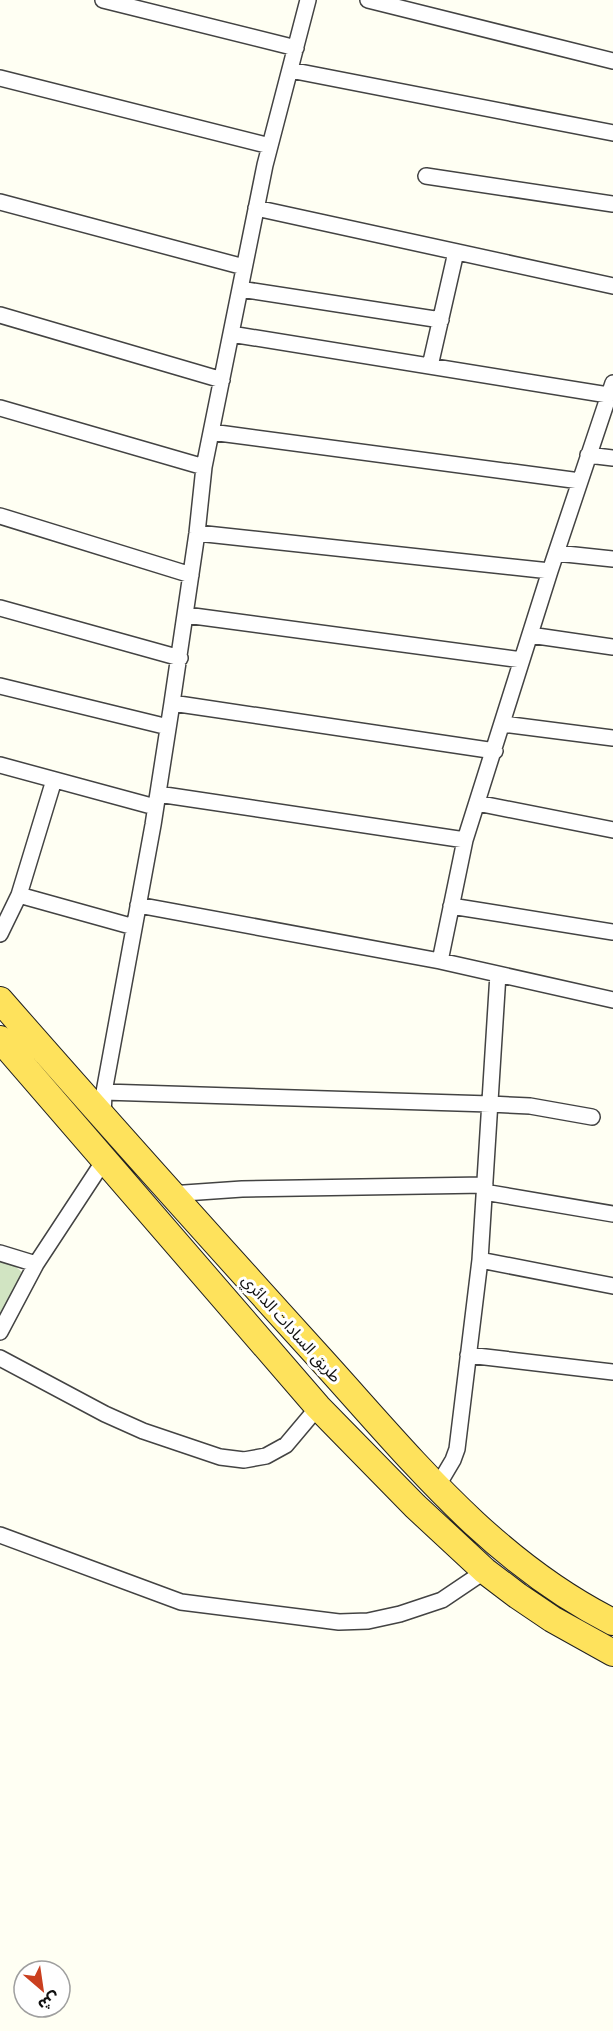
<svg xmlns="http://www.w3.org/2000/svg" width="613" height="2031" font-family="'PT Serif','Noto Sans Arabic',serif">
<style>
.cemetery{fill:#d1e4c2}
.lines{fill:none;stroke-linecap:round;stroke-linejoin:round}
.minor-casing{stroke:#434343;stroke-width:18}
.trunk-casing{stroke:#212121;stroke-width:28}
.minor{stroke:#fff;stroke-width:15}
.trunk{stroke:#fee25c;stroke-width:26}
.labels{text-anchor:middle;stroke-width:6;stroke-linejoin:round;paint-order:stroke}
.street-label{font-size:16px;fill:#101010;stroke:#fff}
</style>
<rect width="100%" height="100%" fill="#fffff3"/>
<path class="cemetery" d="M0,1260L11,1263L27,1276L0,1325Z"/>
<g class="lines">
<g class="minor-casing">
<path id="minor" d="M103,0L296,48
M368,0L613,61
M290,70L613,133
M0,78L270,146
M426,176L613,204
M0,202L244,267
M256,208L613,286
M240,289L441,320
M0,315L222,380
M231,334L608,395
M430,366L456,252
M0,408L204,467
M211,432L580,481
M588,455L613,458
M0,516L191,575
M197,533L550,571
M556,553L613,559
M0,608L180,658
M186,615L522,660
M530,635L613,647
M0,686L168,727
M172,703L495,751
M503,724L613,738
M0,765L155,807
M158,794L465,840
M477,803L613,830
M19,895L134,927
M138,905L440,961L613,1000
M451,906L613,932
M0,934L19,895L54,780
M440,961L465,840L550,571L613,383
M104,1092L490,1104L530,1106L592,1117
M103,1118L104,1092L153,825L172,703L197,533L204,467L265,165L308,0
M484,1192L613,1214
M170,1194L242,1189L485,1185
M0,1253L36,1264
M480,1260L498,974
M0,1332L36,1264L105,1159
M468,1355L613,1372
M0,1358L105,1414L143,1431L220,1457L244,1460L266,1456L286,1445L318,1407
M437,1487L453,1460L457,1449L480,1260L613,1286
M0,1535L181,1602L339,1622L368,1621L400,1614L442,1600L485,1571"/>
</g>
<g class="trunk-casing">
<path id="trunk" d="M0,1000C105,1120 211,1238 318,1356C408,1455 491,1561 613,1622
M0,1039L318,1407L415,1506L485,1571L518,1596L552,1619L613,1653"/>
</g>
<use href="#minor" class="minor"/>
<use href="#trunk" class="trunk"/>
</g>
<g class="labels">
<g class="street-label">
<text transform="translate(292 1328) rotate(48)" y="6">طريق السادات الدائري</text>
</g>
</g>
<g transform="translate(42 1989) rotate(151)"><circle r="28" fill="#ffffff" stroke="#9f9f9f" stroke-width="1.5"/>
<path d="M0-4.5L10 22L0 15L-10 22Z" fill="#ca3f1f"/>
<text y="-9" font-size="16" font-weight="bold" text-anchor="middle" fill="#101010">ش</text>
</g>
</svg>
